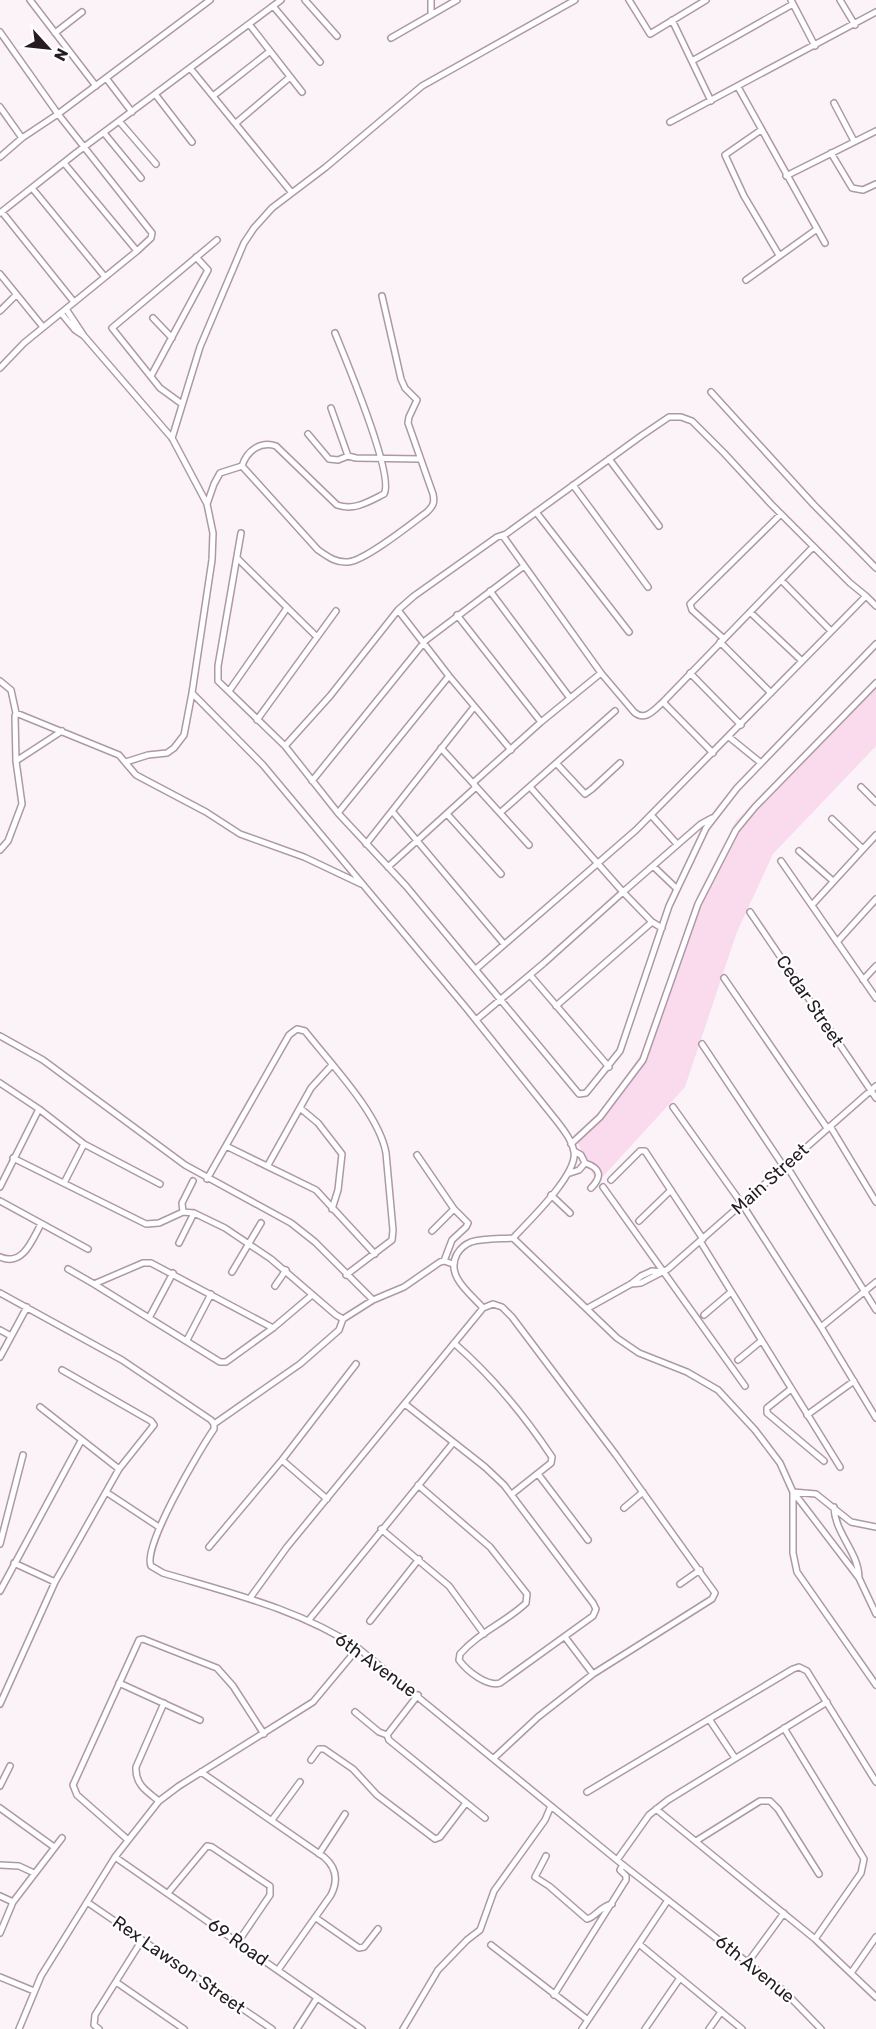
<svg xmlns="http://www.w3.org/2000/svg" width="876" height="2029" font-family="Rubik,sans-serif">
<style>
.green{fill:#fadbed}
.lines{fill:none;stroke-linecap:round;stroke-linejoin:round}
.minor-casing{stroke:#ad99a5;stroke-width:8}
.minor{stroke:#fff;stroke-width:5}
.labels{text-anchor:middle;stroke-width:4.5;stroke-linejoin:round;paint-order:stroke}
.street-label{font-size:18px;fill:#241c21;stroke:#fff}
</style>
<rect width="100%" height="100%" fill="#fcf3f8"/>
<path class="green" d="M876,678V746L773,854L737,932L685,1087L597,1183L574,1135L602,1110L641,1054L697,896L736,821Z"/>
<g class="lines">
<g class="minor-casing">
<path id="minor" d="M30,0L96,86
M305,0L337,36
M629,0L650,34L706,0
M791,0L815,46
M840,0L855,25
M273,6L320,62
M431,15V0
M672,20L711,101
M249,24L302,92
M0,32L58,114L152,233L151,238L137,251L24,343L0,368
M55,33L82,12
M391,38L457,0
M692,61L793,4
M190,68L292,193
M106,78L132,112
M738,87L825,243
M155,94L192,142
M213,96L269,52
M834,103L854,141
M0,107L22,138L58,114L210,0
M119,121L156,164
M670,122L876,12
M236,123L290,77
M761,130L725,155L744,196L779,255
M104,133L141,178
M831,153L852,188L863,190L876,184
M0,157L22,138
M64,163L137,251
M786,176L876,131
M32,188L105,277
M2,212L74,302
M0,213L76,153L281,0
M0,274L43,327
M746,280L817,229
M66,309L84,336L172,438L207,504L213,533L212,560L192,693L263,765L467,1009L556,1120C563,1129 572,1140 574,1152C578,1174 529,1221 513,1238C500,1239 484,1238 471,1242C466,1244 460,1249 457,1254C445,1276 470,1293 483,1308
M0,311L16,295
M61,313L75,330L84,336
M153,318L172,338
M151,376L208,270L196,257
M711,392L814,505L876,568
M182,404L160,388L112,328L217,240
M331,408L348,456L356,458L419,459
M308,434L329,459L338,460L348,456
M172,438L200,347L244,243L254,228L272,208L326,167L422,86L575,0
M609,459L659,526
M242,466C247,450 261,441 276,446L337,505C354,511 368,502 384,494C395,476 345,358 335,333
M573,485L648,587
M207,504L214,484L220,473L242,466L318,550C328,557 336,563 348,562C365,561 411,524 427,512C433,506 435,503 433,494L408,423L409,417L417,400L405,388L401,379L382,296
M536,512L629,632
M241,533L218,666V681L285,746L338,813L406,886L579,1094L586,1093L620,1051L669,906L706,828L737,788L876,644
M503,536L601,673L634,712C645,722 654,710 663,702L813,547
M237,558L317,637
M781,580L831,631
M490,591L570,698
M866,596L876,606
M398,610L449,676L511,750
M750,612L802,661
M457,615L541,722
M723,638L692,610L690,604L781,514
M720,642L771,693
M690,673L741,725
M0,681L11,690L16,713L15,716L16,761L22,804L8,841L0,850
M229,691L287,608
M663,702L713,753
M16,713L119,755L136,775L206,812L240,834L304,857L361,884
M257,720L336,611
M729,737L761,763
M285,746L330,696L398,610L414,596L497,537L506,534L641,436L669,417H681L692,421L724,453L771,504L850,583L866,596L636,830L476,969
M441,748L529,845
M16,761L62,731
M126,762L148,755L167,753L174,748L184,735L192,693
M557,764L585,794L592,789L620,763
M312,781L426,640L524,566
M861,787L876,802
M392,811L504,944
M501,812L615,711
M338,813L449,676
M447,814L501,874
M651,815L677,844
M832,819L863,849
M366,844L474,707
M799,851L833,881
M781,861L876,998
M653,866L676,888
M388,867L475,788L474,782L541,722L601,673
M812,905L876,835
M750,912L876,1098
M662,928L652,922L623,892L701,824L712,818
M837,942L876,899
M530,975L609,1067
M724,978L827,1128
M863,980L876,966
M556,1006L652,922
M476,1020L544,963L623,892L530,787
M0,1036L43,1060L185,1165L291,1223L315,1242L373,1300L404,1287L440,1262L444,1261L453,1264
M702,1044L784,1167
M0,1083L39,1109L84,1144L160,1184
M673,1107L742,1204L821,1327L876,1418
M300,1108L318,1123L342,1154L338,1190L332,1209
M830,1126L876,1202
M571,1144L600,1117L643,1060L698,904L736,830L755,807L876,683
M226,1146L316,1190L375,1254
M574,1151L581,1155L585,1163C600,1168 603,1176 591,1188
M417,1155L454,1209L468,1223L466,1227L452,1240L444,1261
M13,1158L146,1224L159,1223L183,1212L194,1213L225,1228L271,1259L336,1315L343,1319L373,1300
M268,1165L311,1088L332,1065
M786,1165L876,1310
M570,1173L579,1170L585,1163
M207,1179L289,1035L297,1029L305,1031C331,1064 379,1114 386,1153L393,1230L392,1240L346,1275
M611,1180L640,1151H645L703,1239
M64,1183L84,1144
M0,1187L39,1109
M603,1187L745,1386
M551,1195L570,1213
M0,1201L88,1249
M183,1212L182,1203L193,1181
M639,1221L671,1190
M432,1231L454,1209
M513,1238L617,1338L639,1353L687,1372L718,1390L755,1430L780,1463L793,1492L816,1494L851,1522L876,1527
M700,1241L840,1467
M179,1243L194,1213
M0,1257C23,1267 32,1240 41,1224
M68,1269L94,1284
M232,1272L261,1223
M631,1284L641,1283L668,1269L876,1086
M275,1286L286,1270
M0,1293L122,1360L211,1420L214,1424
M588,1308L631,1284L641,1276L652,1271L663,1272
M704,1315L731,1292
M149,1318L173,1273
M343,1319L339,1330L300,1364L214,1424V1429C200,1449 142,1547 151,1566L163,1573C230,1593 299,1609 358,1648L623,1865L784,1991L821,2029
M821,1327L876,1282
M273,1328L151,1263H143L94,1284L220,1362H226L273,1328L312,1295
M0,1330L11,1336
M187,1340L211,1294
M454,1343C492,1376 524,1415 552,1457L551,1463L512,1494
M0,1357L27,1307
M738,1360L761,1341
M791,1389L767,1408V1413L824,1461
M405,1404L485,1467L504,1485L593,1603L596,1609L593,1616L500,1683C487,1687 467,1671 459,1660L460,1654C478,1633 506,1622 526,1603L527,1594L490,1547L418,1485
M40,1407L119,1469
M807,1415L854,1381
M282,1460L327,1499
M538,1474L588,1540
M106,1492L159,1527
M793,1492V1553L797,1572L876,1685
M794,1493L859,1578L876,1614
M834,1507C835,1534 858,1551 859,1577
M624,1508L643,1492
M381,1529L449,1586L484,1634
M0,1544L23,1455
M209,1547L282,1460L356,1364
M14,1563L55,1582
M680,1584L700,1570
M0,1591L81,1441
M250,1598L287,1547L483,1308L493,1304L502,1307L512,1317L616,1455L715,1593L712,1599L593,1674L538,1717L494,1758
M308,1621L453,1443
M370,1621L419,1559
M565,1637L593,1674
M119,1683L200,1720
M0,1704L55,1582L119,1469L154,1425L151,1421L62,1370
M355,1712L379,1732L387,1735L389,1740L485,1818
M709,1719L735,1758
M784,1728L864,1859L861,1873L815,1939
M387,1735L418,1695
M311,1760L319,1749H324L353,1769L377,1795L435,1839L440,1837L466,1803
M201,1772L324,1857C337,1868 338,1881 331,1895L278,1970
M0,1786L10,1766
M587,1792L793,1669L799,1667L807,1671L876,1782
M159,1801C146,1791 135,1784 136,1767L164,1703
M0,1808L54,1847
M656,1809L815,1939L876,1997
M272,1820L300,1782
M127,1839L77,1795L73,1785L139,1640L143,1639L217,1668L233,1686L264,1734
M696,1841L760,1801H770L778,1809L819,1874
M319,1854L345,1814
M546,1856L535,1877L549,1886L587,1919C596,1917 599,1907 612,1904
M115,1857L362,2029
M617,1860L649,1815L668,1800L827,1702
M0,1865L19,1866L34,1873
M168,1893L207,1846L212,1847L270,1886V1895L238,1942
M0,1896L13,1902
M87,1902L272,2029
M316,1918L359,1948L364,1947L378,1929
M0,1933L13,1902L62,1838
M639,1944L742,2029
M491,1945L588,2020
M748,1962L784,1913
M851,1973L876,1937
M0,1977L34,1991
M116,1982L184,2029
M554,1995L626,1880V1876L620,1870L623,1865
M19,2029L41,1976L115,1857L159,1801L179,1786L313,1702L358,1648
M99,2029L94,2025L95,2015L142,1940
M297,2029L317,1998
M403,2029L438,1970L467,1940L480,1930L494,1891L545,1820L551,1806
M582,2029L668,1900
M645,2029L680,1978
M709,2029L721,2012"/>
</g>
<use href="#minor" class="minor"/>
</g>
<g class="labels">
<g class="street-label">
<text transform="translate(810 1001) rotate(56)" y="6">Cedar Street</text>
<text transform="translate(770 1179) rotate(-42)" y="6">Main Street</text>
<text transform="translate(376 1665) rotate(36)" y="6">6th Avenue</text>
<text transform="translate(238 1942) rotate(35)" y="6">69 Road</text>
<text transform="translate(179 1965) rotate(35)" y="6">Rex Lawson Street</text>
<text transform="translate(755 1969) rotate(39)" y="6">6th Avenue</text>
</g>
</g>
<g transform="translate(48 48) rotate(117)" stroke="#ffffff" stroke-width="4.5" paint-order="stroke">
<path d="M0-4.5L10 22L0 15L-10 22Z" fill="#241c21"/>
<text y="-9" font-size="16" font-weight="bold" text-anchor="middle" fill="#241c21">N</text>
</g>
</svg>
